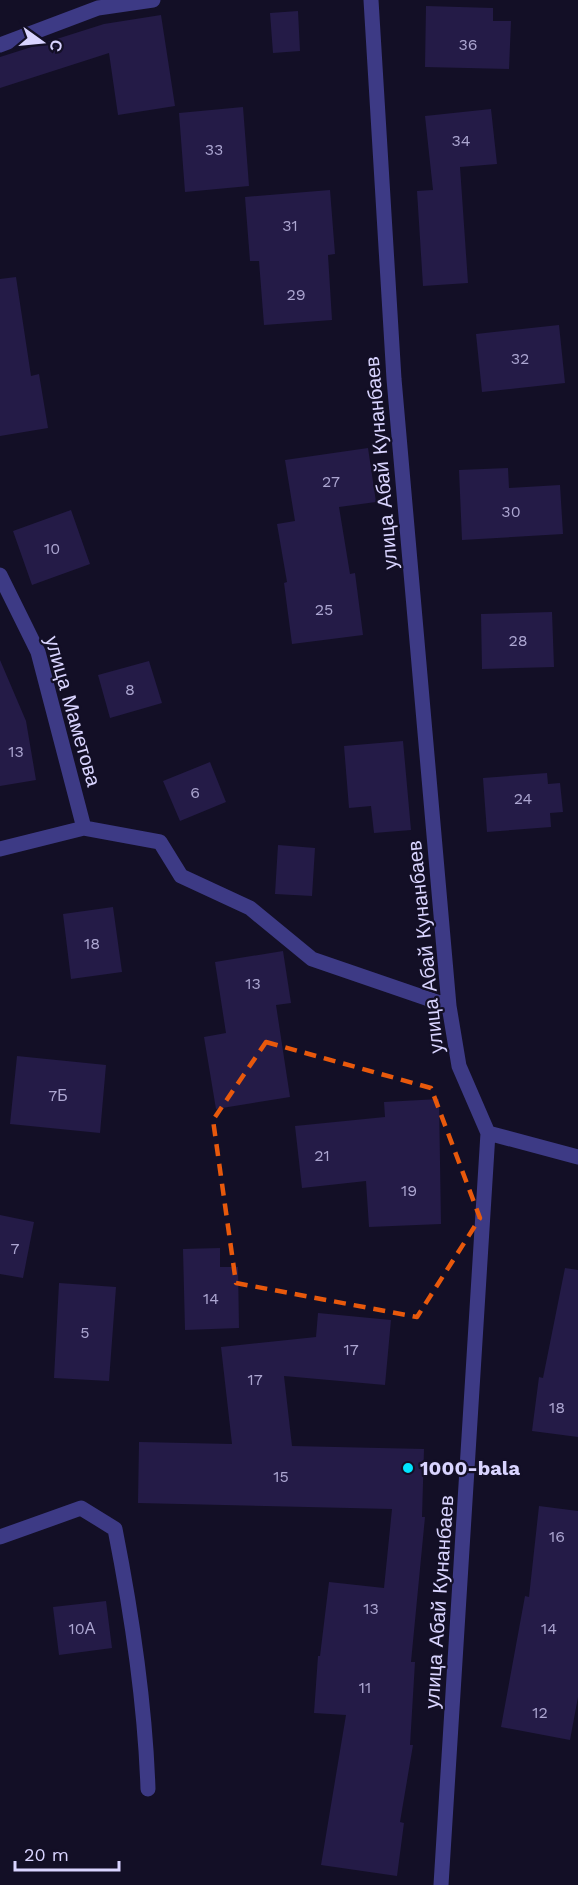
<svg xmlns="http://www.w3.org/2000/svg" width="578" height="1885" font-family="'Work Sans',sans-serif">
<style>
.building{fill:#241b47}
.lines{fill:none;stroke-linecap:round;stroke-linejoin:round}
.lane{stroke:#3d3a85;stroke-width:15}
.street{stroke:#3d3a85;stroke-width:15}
.marked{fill:none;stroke:#e8590c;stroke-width:4.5;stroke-dasharray:12 8;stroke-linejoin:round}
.poi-dot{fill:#00e5ff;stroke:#130f26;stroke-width:2}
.labels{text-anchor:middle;stroke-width:4.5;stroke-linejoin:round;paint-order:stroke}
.number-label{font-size:16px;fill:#aca6d1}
.street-label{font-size:20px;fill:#d9d4ff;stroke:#130f26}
.poi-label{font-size:20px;font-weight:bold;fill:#d9d4ff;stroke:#130f26;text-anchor:start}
</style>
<rect width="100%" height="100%" fill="#130f26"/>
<path class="building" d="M426,6L493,8V21H511L509,69L425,67Z
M298,11L300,51L273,53L270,13Z
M161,15L175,106L118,115L109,53L0,88V57L104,24Z
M243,107L249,186L185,192L179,113Z
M491,109L497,164L460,167L468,283L423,286L417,191L433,190L425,116Z
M330,190L335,254L328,255L332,320L264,325L259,261H250L245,197Z
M16,277L31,376L39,374L48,428L0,436V279Z
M559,325L565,383L482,392L476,334Z
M368,448L376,502L339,507L350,574L355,573L363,635L292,644L284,583L287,582L277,524L295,521L285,460Z
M508,468L509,488L560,485L563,534L462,540L459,470Z
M71,510L90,564L32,585L13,531Z
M552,612L554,667L482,669L481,614Z
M0,660L26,721L36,780L0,786Z
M149,661L162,703L110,718L98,675Z
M403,741L411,830L374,833L371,806L349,808L344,746Z
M210,762L226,802L180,821L163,781Z
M547,773L548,784L560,783L563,812L550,813L551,827L487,832L483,778Z
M278,845L315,848L312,896L275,894Z
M113,907L122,972L71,979L63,914Z
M283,951L291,1003L276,1005L290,1097L216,1109L204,1037L226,1033L215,962Z
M17,1056L106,1065L100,1133L10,1124Z
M439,1099L441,1224L369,1227L366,1181L302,1188L295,1126L385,1117L384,1102Z
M0,1215L34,1222L23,1278L0,1274Z
M220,1248V1267H238L239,1328L185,1330L183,1249Z
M565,1268L578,1270V1437L532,1431L539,1377L543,1378Z
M59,1283L116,1287L109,1381L54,1378Z
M318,1313L391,1320L385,1385L284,1376L292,1446L424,1449L422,1517H425L411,1662H415L410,1745H413L400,1822L404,1823L397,1876L321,1865L346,1715L314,1713L318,1656H320L329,1582L384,1588L392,1509L138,1503L139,1442L232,1444L221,1347L316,1337Z
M539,1506L578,1511V1697L570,1740L501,1727L525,1596L529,1597Z
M106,1601L112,1648L59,1655L53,1607Z"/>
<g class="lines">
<path class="lane" d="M0,1537L81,1508L115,1529C132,1615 145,1701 148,1789"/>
<path class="street" d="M371,0L394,379L449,1006L459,1066L488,1133L441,1885
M0,45L98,8L153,0
M0,575L38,652L84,828
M0,849L84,828L160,842L181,876L250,908L312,959L449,1006
M488,1133L578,1157"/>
</g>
<path class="marked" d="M266,1042L431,1088L480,1218L417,1317L236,1283L213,1120Z"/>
<circle class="poi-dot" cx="408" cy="1468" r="6"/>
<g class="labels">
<g class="number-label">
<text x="468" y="50">36</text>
<text x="461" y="146">34</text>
<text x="214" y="155">33</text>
<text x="290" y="231">31</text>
<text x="296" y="300">29</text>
<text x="520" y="364">32</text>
<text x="331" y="487">27</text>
<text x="511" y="517">30</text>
<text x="52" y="554">10</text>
<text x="324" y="615">25</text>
<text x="518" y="646">28</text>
<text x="130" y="695">8</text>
<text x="16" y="757">13</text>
<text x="195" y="798">6</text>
<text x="523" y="804">24</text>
<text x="92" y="949">18</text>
<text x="253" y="989">13</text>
<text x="58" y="1101">7Б</text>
<text x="322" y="1161">21</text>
<text x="409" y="1196">19</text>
<text x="15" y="1254">7</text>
<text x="211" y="1304">14</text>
<text x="85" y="1338">5</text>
<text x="351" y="1355">17</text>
<text x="255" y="1385">17</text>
<text x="557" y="1413">18</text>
<text x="281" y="1482">15</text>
<text x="557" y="1542">16</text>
<text x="371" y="1614">13</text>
<text x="82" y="1634">10А</text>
<text x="549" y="1634">14</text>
<text x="365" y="1693">11</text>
<text x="540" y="1718">12</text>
</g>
<g class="street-label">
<text transform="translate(381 463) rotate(-95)" y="7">улица Абай Кунанбаев</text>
<text transform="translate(73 711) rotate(74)" y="7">улица Маметова</text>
<text transform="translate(425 947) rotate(-96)" y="7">улица Абай Кунанбаев</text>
<text transform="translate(439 1602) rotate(-86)" y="7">улица Абай Кунанбаев</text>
</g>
<g class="poi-label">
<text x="420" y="1475">1000-bala</text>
</g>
</g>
<g transform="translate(42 42) rotate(105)" stroke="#130f26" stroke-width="4.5" paint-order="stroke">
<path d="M0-4.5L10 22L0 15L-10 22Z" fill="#d9d4ff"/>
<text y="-9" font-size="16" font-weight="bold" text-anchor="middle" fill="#d9d4ff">С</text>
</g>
<path d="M15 1861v9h104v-9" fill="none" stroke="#d9d4ff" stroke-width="3"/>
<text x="24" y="1861" font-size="18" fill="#d9d4ff" stroke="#130f26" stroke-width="4.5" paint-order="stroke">20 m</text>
</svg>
